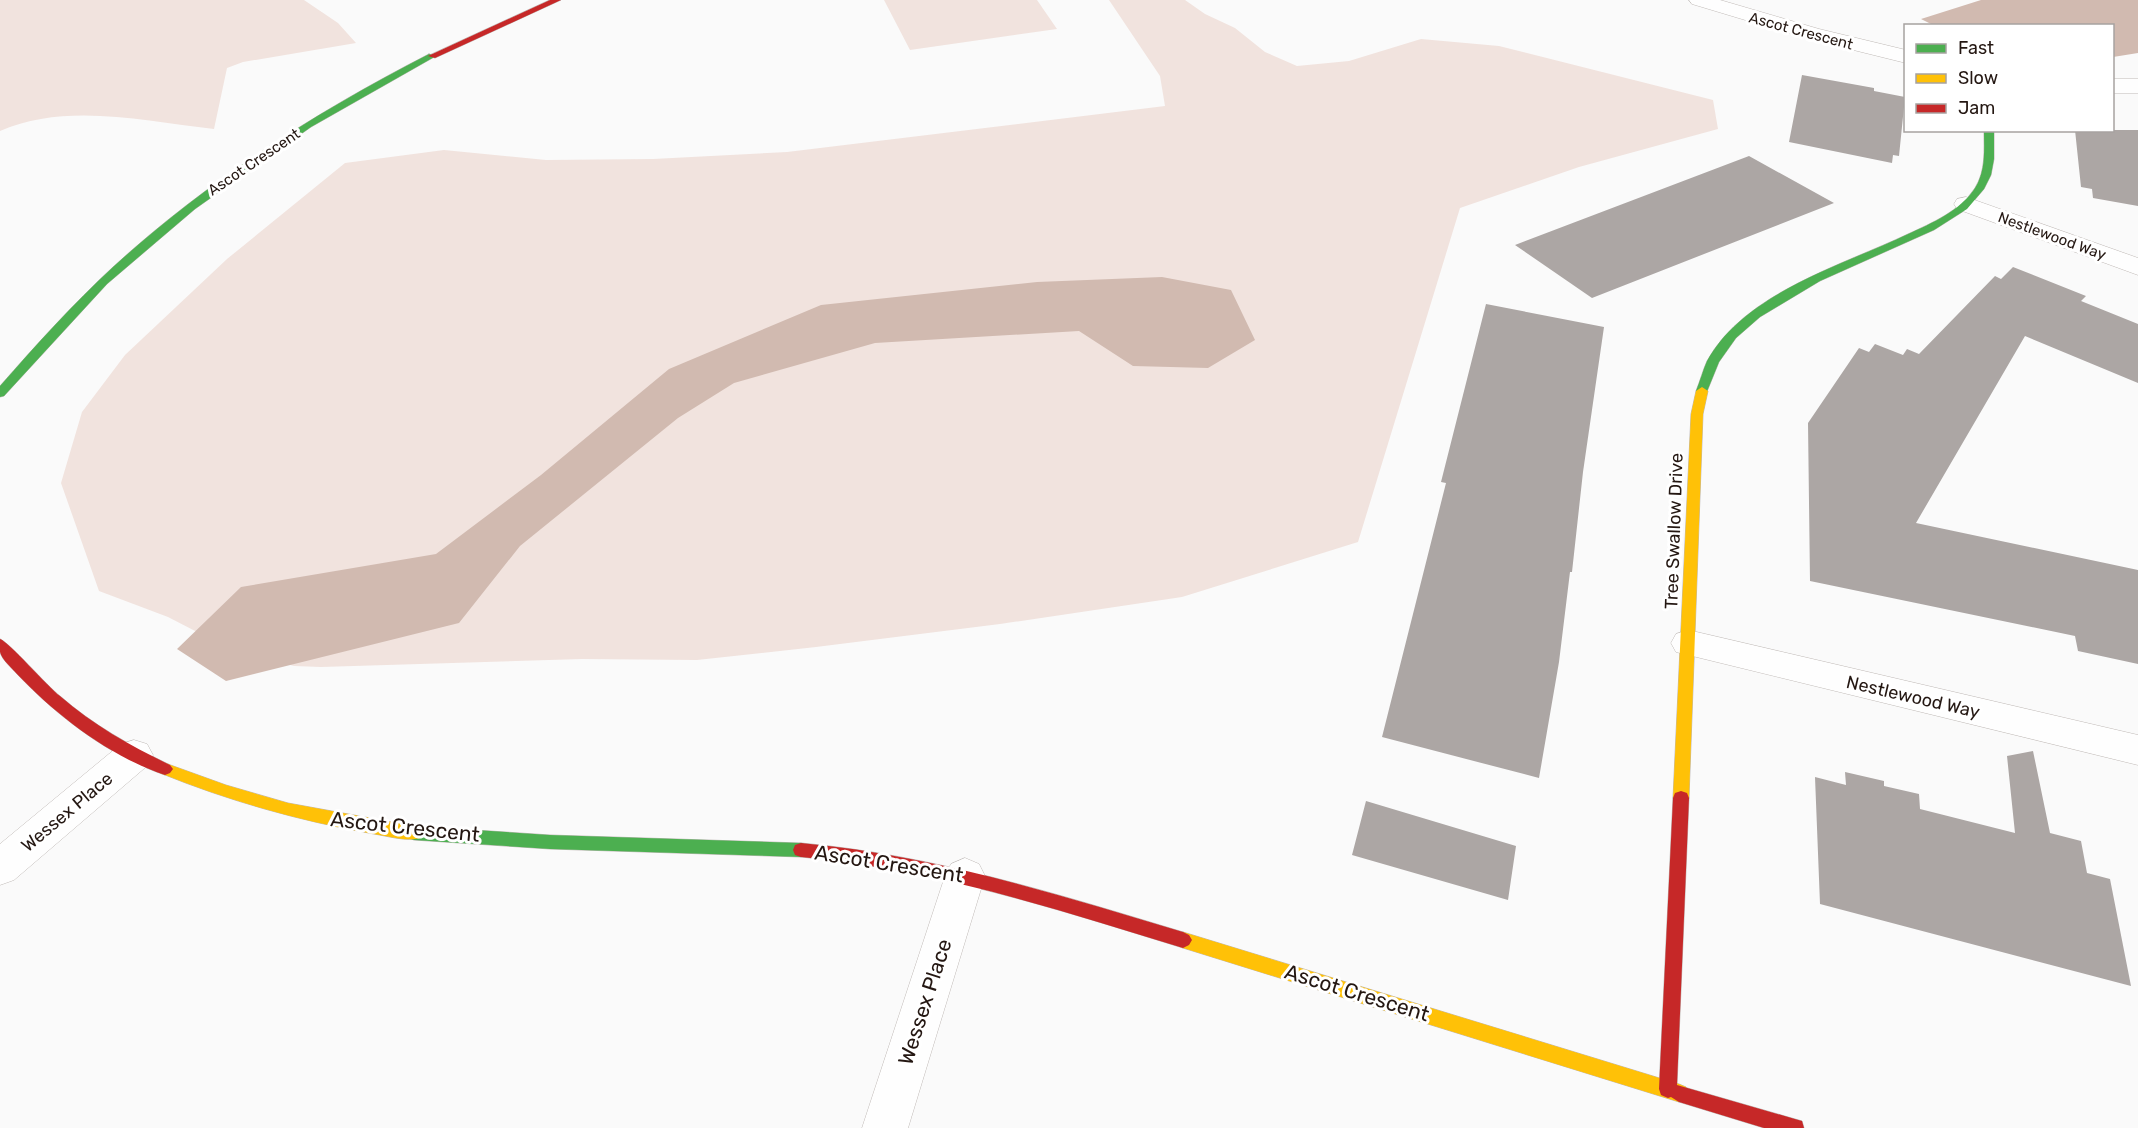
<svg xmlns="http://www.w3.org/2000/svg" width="2138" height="1128" font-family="Rubik,sans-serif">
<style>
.green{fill:#f1e3de}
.water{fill:#d1bab0}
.building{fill:#aca6a4}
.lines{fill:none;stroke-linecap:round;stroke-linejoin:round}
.street-casing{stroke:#c0bab7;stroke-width:1}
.fast-casing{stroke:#c0bab7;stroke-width:1}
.slow-casing{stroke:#c0bab7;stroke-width:1}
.jam-casing{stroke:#c0bab7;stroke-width:1}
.street{fill:#fefefe;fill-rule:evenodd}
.fast{fill:#4caf50;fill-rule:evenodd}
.slow{fill:#ffc107;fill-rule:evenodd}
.jam{fill:#c62828;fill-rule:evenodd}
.labels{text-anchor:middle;stroke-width:6;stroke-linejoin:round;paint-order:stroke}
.far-street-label{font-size:15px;fill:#241712;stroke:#fff}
.street-label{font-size:18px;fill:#241712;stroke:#fff}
.near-street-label{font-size:21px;fill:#241712;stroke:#fff}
</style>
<rect width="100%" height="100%" fill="#fafafa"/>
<path class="green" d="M0,0H304L338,23L356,43L243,62L227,68L214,129C144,121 66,102 0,131Z
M884,0H1037L1057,29L910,50Z
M1109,0H1185L1205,14L1235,28L1265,52L1297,66L1349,61L1421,39L1499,46L1713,100L1718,129L1579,167L1460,208L1358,542L1182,597L1000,624L816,647L697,660L582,659L321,667L294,666L230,649L168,617L99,591L61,483L82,412L125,355L227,259L345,163L444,150L546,160L653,159L787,152L1165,106L1160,76Z"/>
<path class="water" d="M1981,0H2138V53L2113,57L2112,26H1935L1921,19Z
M1162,277L1231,290L1255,340L1208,368L1133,366L1079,331L875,343L734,383L678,418L520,546L459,623L226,681L177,649L241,587L436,554L541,475L669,369L821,305L1037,282Z"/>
<path class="building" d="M1802,75L1874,88V91L1905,97L1899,156L1893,155L1892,163L1789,142Z
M2075,130H2138V206L2093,198L2092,189L2081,187Z
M1749,156L1834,203L1592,298L1515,245Z
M2013,267L2086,296L2081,301L2138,324V383L2025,336L1916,523L2138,570V664L2078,651L2075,636L1810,581L1808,423L1859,348L1869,352L1875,344L1903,355L1907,349L1919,354L1995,276L2001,279Z
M1486,304L1604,327L1583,472L1572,572H1570L1559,662L1539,778L1382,737L1446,483L1441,482Z
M2033,751L2050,833L2081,841L2087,873L2110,879L2131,986L1820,904L1815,777L1846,785L1845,772L1884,781V786L1919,794L1920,809L2015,833L2007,756Z
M1366,801L1516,846L1508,900L1352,855Z"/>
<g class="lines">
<g class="street-casing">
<path id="street" d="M1689,0H1720L1819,29L1906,50V63L1805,38L1692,4Z
M2112,79H2138V93H2112Z
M1966,197L2138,258V275L1957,209L1954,204L1957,199Z
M1688,630L2138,735V765L1676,652L1671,643L1676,634Z
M134,740L147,744L153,755L147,766L14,880L0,885V844L121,744Z
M965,858L979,864L985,876L908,1128H862L945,876L951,864Z"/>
</g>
<g class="fast-casing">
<path id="fast" d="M429,54L436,56L311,127L195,209L107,284L4,396L0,397V386C36,345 73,304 113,267C207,181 316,112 429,54Z
M1984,130H1994V159L1991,175L1984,189L1967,209L1934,230L1820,281L1760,317L1736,338L1719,362L1706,394H1698L1696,391C1700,381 1703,370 1707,361C1744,293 1843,265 1908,234C1932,223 1960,211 1975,188C1986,170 1984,151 1984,130Z
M414,826L550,835L801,843L807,845L809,850L807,855L801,857L550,849L414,840L408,838L406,833L408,828Z"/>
</g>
<g class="slow-casing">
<path id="slow" d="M1702,387L1708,391L1703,414L1689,798L1687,803L1681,805L1675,803L1673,798L1691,414L1696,391Z
M165,763L226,785L288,803L414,826L420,828L422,833L420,838C407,842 387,836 374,834C300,821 229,801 160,773L157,769L160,765Z
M1183,932L1679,1084L1686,1087L1688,1093L1686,1099L1679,1102L1183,948L1177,945L1174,940L1177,935Z"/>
</g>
<g class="jam-casing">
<path id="jam" d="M550,0H561L435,58L428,56Z
M0,639C8,641 48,687 60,696C93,725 131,746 170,765L173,769L170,773L165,775C109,756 57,716 17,674C12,668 2,660 0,652C0,649 0,643 0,639Z
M1681,791L1687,793L1689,798L1677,1085L1795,1119L1802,1121L1804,1128H1764L1679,1102L1671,1097L1668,1098L1661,1095L1659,1089L1673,798L1675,793Z
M801,843C933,855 1057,894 1183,932L1189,935L1192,940L1189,945L1183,948C1057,909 933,869 801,857L795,855L793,850L795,845Z"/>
</g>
<use href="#street" class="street"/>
<use href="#fast" class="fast"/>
<use href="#slow" class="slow"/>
<use href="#jam" class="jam"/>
</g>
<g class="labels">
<g class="far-street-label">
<text transform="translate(1801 31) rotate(15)" y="5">Ascot Crescent</text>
<text transform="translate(254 162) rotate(-34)" y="5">Ascot Crescent</text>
<text transform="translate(2052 236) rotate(20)" y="5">Nestlewood Way</text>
</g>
<g class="street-label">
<text transform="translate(1674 531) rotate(-88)" y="6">Tree Swallow Drive</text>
<text transform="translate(1913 697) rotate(13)" y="6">Nestlewood Way</text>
<text transform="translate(67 812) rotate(-40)" y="6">Wessex Place</text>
</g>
<g class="near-street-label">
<text transform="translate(405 827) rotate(6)" y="7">Ascot Crescent</text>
<text transform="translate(889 864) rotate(9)" y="7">Ascot Crescent</text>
<text transform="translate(1357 993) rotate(17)" y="7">Ascot Crescent</text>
<text transform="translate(925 1002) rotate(-72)" y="7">Wessex Place</text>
</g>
</g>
<rect x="1904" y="24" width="210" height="108" fill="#ffffff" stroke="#a7a2a0" stroke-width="1.5"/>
<rect x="1916" y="44" width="30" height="9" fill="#4caf50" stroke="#a7a2a0" stroke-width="1.5"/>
<text x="1958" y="54" font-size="18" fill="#241712">Fast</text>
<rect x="1916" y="74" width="30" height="9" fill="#ffc107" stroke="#a7a2a0" stroke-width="1.5"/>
<text x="1958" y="84" font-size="18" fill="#241712">Slow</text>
<rect x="1916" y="104" width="30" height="9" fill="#c62828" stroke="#a7a2a0" stroke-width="1.5"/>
<text x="1958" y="114" font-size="18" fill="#241712">Jam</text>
</svg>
